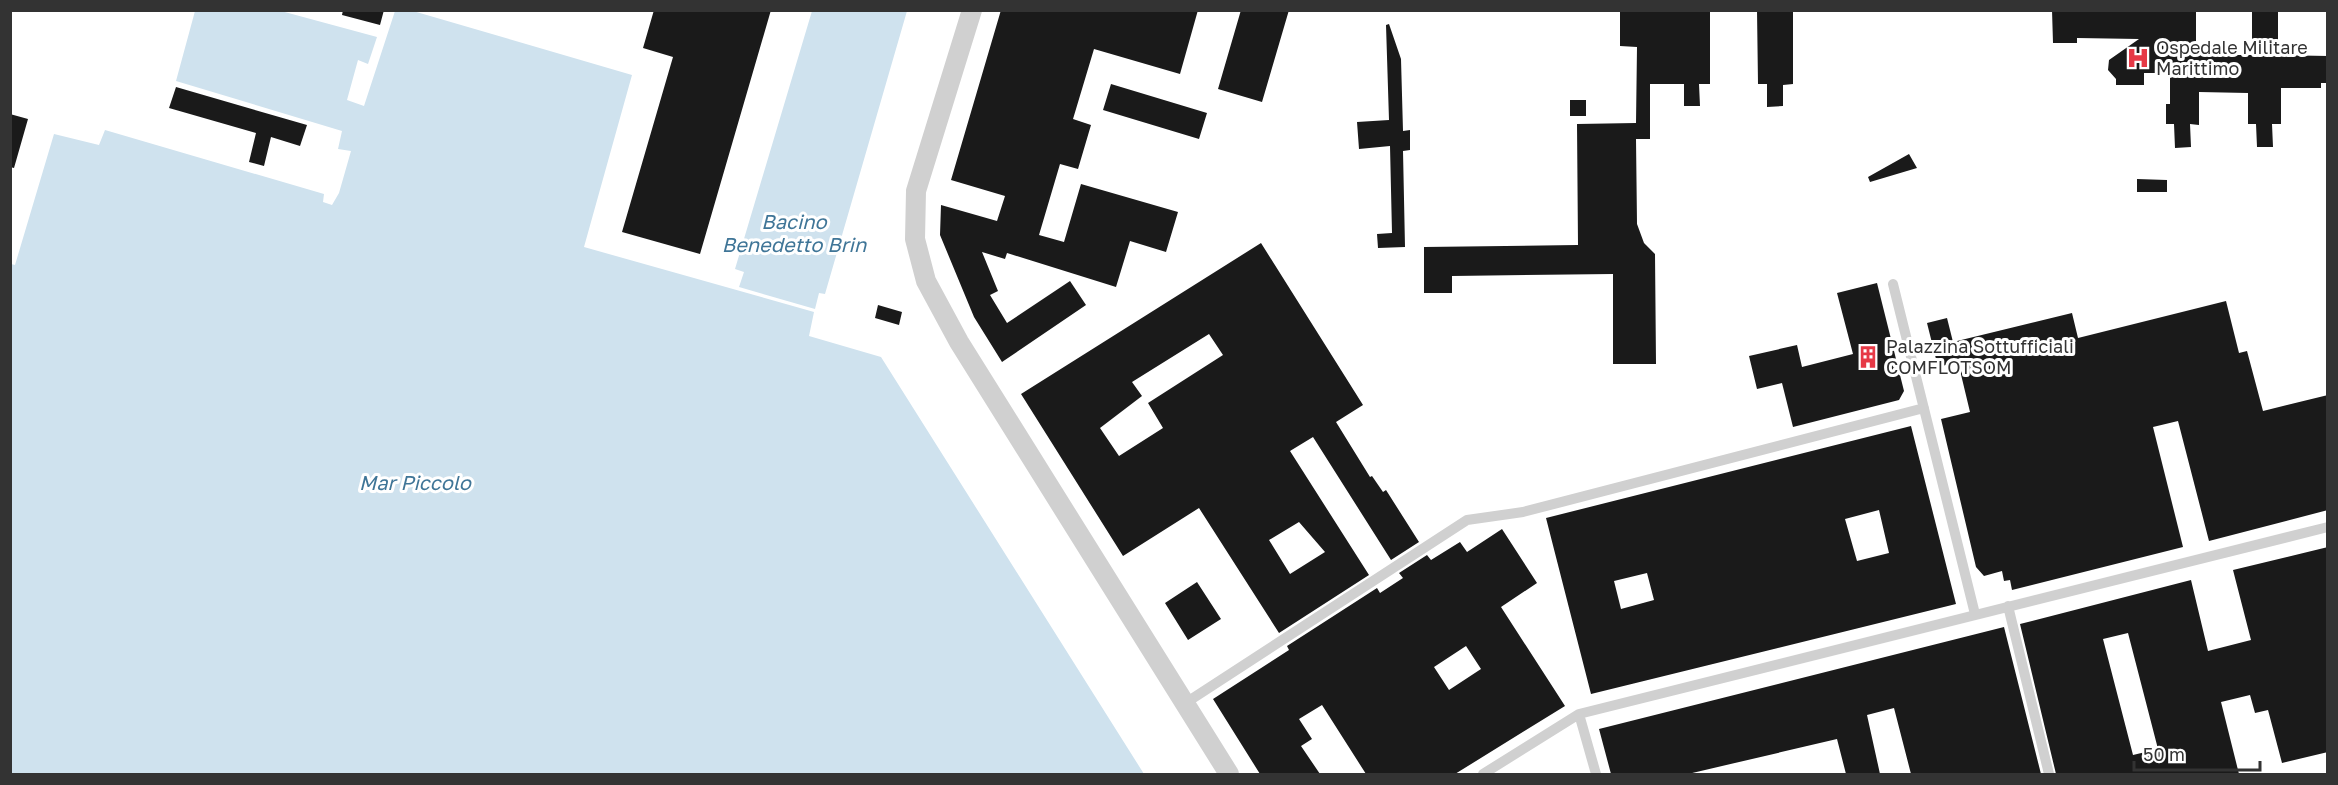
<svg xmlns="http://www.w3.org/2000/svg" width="2338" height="785" font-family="'Golos Text',sans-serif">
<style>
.water{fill:#cfe2ee}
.building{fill:#1a1a1a;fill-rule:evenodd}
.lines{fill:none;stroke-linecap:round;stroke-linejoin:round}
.service{stroke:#d0d0d0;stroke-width:10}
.minor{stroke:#d0d0d0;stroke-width:20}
.labels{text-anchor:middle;stroke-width:6;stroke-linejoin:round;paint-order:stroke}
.poi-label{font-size:18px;fill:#333;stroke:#fff;text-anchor:start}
.water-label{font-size:20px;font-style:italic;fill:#3f7597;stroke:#fff}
</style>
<rect width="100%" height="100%" fill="#fff"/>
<path class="water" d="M195,11H281L377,37L368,64L358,60L347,100L364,106L395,11H413L632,75L584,247L814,312L809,336L881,357L1144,774H11V264L15,265L54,134L99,145L105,130L324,194L323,202L332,205L339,193L351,151L338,149L342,131L176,81Z
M812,11H907L825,294L819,293L815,309L739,287L744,272L735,269Z"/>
<path class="building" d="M343,10H384L380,25L342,15Z
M654,10H771L700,254L622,232L673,57L643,48Z
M1001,10H1198L1180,74L1094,49L1073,119L1091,125L1078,169L1060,164L1039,235L1064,242L1081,184L1178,212L1166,252L1130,241L1116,287L1007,253L1005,259L982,252L998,291L990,295L1007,323L1070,281L1086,305L1002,362L974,317L940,235L941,205L997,221L1005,196L951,180Z
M1241,10H1289L1262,102L1218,89Z
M1710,10V84H1699L1700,106H1684V84H1650V139H1636L1637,224L1644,243L1655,254L1656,364H1613V274L1452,276V293H1424V247L1578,245L1577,124L1636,123L1637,47L1620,46V12Z
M1757,10H1793V84L1783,85V106L1767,107V84H1758Z
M2052,10H2196V55H2252V10H2278V55L2328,56V83H2321V88H2281V124H2272L2273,147H2257L2256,124H2248V93L2199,92V125L2190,124L2191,147L2175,148L2174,124H2166V104H2170V73H2144V85H2116V79L2108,70L2109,60L2139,39L2077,38V43H2053Z
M1389,24L1401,59L1403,131L1410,130V150L1403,151L1405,247L1378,248L1377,234L1392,233L1390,146L1359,149L1357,122L1389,120L1386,25Z
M1111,84L1207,113L1199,139L1103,110Z
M176,87L307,125L300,146L271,137L264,166L249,162L256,133L169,108Z
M1570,100H1586V116H1570Z
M10,114L28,119L14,168L10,167Z
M1909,154L1917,168L1870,182L1868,177Z
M2137,179L2167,180V192H2137Z
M1261,243L1363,405L1336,422L1370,477L1372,476L1383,492L1386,490L1419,542L1391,560L1313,437L1290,451L1369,575L1279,633L1199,508L1123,556L1021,394ZM1209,334L1223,355L1148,403L1163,428L1119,456L1100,428L1142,396L1132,382ZM1299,522L1325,552L1290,574L1269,540Z
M1877,283L1904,391L1899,400L1793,427L1782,383L1757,389L1749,356L1797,345L1802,367L1853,354L1837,293Z
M2226,301L2239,353L2247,351L2263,411L2328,395V510L2209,541L2178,421L2153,427L2183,547L2012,590L2010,580L2004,581L2002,571L1984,576L1976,567L1941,419L1970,412L1958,362L1938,367L1927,323L1947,318L1953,342L2072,313L2078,338Z
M878,305L902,312L899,325L875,318Z
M1911,426L1956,604L1591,694L1546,518ZM1879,510L1889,553L1857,561L1845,519ZM1647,573L1654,600L1621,609L1614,581Z
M1502,529L1537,583L1501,607L1565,706L1455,774H1366L1322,705L1299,719L1312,739L1301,746L1320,774H1260L1213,699L1289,650L1287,646L1377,588L1380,593L1403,578L1399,573L1427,555L1431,560L1460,542L1467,552ZM1466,646L1481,669L1449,690L1434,667Z
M2328,547V752L2282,763L2268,710L2255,713L2250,695L2221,702L2239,774H2056L2020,624L2191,580L2208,651L2251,640L2233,570ZM2128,633L2158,749L2133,755L2103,639Z
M1197,582L1221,619L1188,640L1165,603Z
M2004,627L2041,774H1911L1894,708L1867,715L1880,774H1846L1837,739L1688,774H1611L1599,729Z"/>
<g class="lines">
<path class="service" d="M1893,284L1975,614
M2008,606L2049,774
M1184,704L1467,520L1523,512L1924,408
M1579,714L1596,774
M1483,774L1579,714L2328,527"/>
<path class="minor" d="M972,10L916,191L915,239L926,281L959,342L1229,774"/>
</g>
<defs>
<g id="hospital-bare" transform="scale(1.8)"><path d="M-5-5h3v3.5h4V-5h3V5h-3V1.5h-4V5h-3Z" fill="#e63946" stroke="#fff" stroke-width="2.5" paint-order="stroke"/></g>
<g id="building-bare" transform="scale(1.8)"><path d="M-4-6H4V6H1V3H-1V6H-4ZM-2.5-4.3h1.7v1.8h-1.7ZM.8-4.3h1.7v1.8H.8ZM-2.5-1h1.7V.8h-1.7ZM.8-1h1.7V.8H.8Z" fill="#e63946" stroke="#fff" stroke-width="2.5" paint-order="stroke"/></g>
</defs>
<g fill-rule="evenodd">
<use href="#hospital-bare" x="2138" y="58"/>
<use href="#building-bare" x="1868" y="357"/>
</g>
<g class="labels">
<g class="poi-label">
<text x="2156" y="54">Ospedale Militare<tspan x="2156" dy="21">Marittimo</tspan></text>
<text x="1886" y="353">Palazzina Sottufficiali<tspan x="1886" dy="21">COMFLOTSOM</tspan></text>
</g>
<g class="water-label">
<text x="794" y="229">Bacino<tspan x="794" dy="23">Benedetto Brin</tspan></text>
<text x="415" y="490">Mar Piccolo</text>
</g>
</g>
<rect width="2338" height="785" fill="none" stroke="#333333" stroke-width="24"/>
<path d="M2134 761v9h126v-9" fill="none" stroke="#333333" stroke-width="3"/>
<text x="2143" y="761" font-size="18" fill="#333333" stroke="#ffffff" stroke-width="4.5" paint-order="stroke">50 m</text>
</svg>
